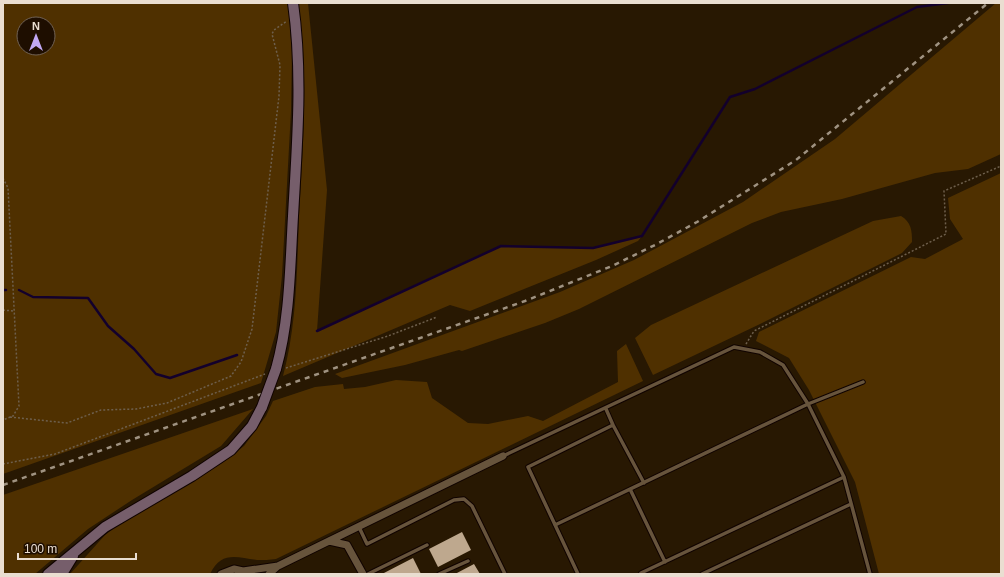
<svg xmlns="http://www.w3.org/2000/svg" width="1004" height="577" font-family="Arial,sans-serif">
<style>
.green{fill:#4f3000;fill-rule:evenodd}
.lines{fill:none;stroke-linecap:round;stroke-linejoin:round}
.stream{stroke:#13002c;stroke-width:2.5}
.building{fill:#bea88e}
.service-casing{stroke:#100300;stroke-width:5.5}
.minor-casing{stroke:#100300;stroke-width:9}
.secondary-casing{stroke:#100300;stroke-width:12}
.path{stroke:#6e5f4c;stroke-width:1.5;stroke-dasharray:2 2;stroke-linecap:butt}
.service{stroke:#67543c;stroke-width:3.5}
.minor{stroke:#67543c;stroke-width:7}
.secondary{stroke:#765e6b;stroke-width:10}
.rail{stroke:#9f9281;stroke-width:2.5;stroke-dasharray:5 5;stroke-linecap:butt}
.secondary-bridge-casing{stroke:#100300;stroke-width:12;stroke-linecap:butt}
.secondary-bridge{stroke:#765e6b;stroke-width:10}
</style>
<rect width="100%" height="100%" fill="#281802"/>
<path class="green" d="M3,3H288L292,52L291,111L282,276L276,332L261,383L3,474ZM24,24H48V48H24Z
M298,3H308L327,190L317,331L501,246L593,248L642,236L638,241L596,260L470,311L450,305L283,376C297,324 297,269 299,216C303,145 309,74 298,3Z
M996,3H1001V154L968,169L935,173L842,199L781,212L752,223L579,309L545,323L462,351L459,350L405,365L342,378L335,374L560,292L634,260L743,202L835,139Z
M1001,173V574H879L855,482L809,390L789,358L756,341L759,332L911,257L925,259L963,239L950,219L948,198Z
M901,216C911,222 912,230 912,242L902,253L758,325L653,375L635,338L651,325L873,221Z
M626,344L643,381L276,559C270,560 263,560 257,560C236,557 221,551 210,574H70L105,535L121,523L222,463L244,446L266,416L273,401L315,387L343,384L344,389L365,387L396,380L427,382L432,398L468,423L488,424L528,416L543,421L618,382L617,351Z
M253,409L221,446L132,500L88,529L35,574H3V495Z"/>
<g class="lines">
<path class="stream" d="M3,290H6
M19,290L33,297L88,298L108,326L134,349L156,374L170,378L237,355
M317,331L501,246L593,248L642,236L730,97L755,89L917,7L948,3"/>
</g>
<path class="building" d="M462,532L471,550L438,567L429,549Z
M413,558L421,574H382Z
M474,564L480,574H455Z"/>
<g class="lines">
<g class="service-casing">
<path id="service" d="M613,425L644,483
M503,456L734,347L760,352L783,365L808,404L844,477L870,574
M630,489L665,562
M555,525L808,404L863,382
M359,527L367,544L454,500L464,499L472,506L505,574
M641,573L844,477
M368,574L427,545
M439,574L468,561
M578,574L528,467L613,425L606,409
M702,574L851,504"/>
</g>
<g class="minor-casing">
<path id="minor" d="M329,541L503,456
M221,574L234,569L243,571L278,566L329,541L347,545L363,574
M269,574L278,566"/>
</g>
<g class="secondary-casing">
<path id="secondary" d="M276,369C290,319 290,267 293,216C297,144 303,74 293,3
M48,574L105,527L192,476L231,450L252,426L262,407
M62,574L73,556"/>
</g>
<path class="path" d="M3,178L8,188L19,406L13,416L3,420
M3,310L13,311
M746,344L754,331L946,234L944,191L1001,166
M286,368L388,336L437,317
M10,417L67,423L101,410L136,409L167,403L231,376L241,362L252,329L279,96L280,65L272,34L274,30L287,21
M3,464L55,454L265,374"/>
<use href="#service" class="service"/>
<use href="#minor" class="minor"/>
<use href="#secondary" class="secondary"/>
<path class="rail" d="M3,485L525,301L612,266L655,245L697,222L796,160L988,3"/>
<g class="secondary-bridge-casing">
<path id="secondary-bridge" d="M262,407L276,369"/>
</g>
<use href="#secondary-bridge" class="secondary-bridge"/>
</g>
<rect width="1004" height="577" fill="none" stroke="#eaded1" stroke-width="8"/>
<g transform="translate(36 36)"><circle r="19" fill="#1e0e00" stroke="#706154"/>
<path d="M0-3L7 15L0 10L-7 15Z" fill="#c1a8f3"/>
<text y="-6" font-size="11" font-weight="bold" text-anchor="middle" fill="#eaded1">N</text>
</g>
<path d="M18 553v6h118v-6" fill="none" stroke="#eaded1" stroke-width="2"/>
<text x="24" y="553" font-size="12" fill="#eaded1" stroke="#1e0e00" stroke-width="3" paint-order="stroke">100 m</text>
</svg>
